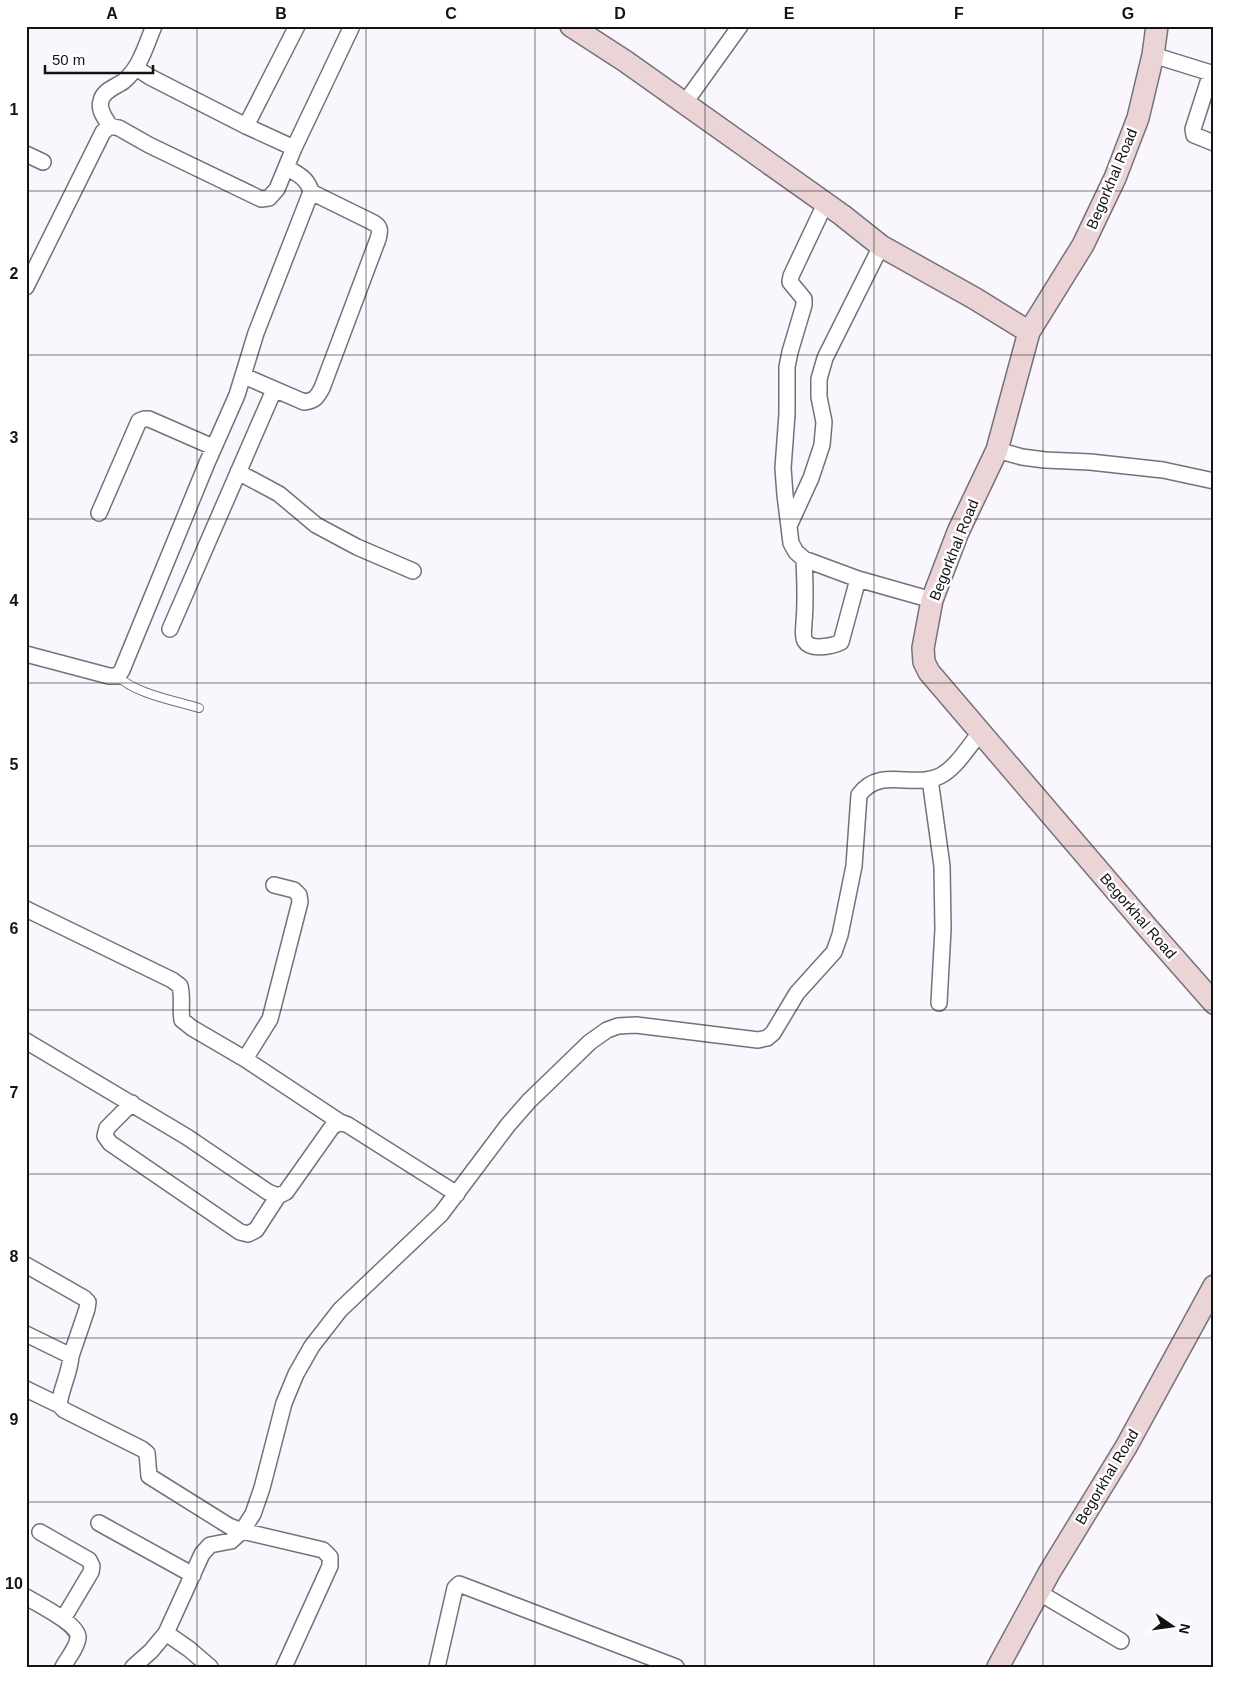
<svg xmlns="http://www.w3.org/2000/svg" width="1240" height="1693" font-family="Helvetica,sans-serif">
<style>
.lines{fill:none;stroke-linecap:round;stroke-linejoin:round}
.lane-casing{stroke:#74717a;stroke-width:10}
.street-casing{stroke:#74717a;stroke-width:18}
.secondary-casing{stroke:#74717a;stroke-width:24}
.lane{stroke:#fff;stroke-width:8}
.street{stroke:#fff;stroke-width:15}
.secondary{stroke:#ebd4d6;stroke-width:21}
.grid{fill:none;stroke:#131215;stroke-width:1;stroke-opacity:0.55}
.labels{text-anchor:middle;stroke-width:5;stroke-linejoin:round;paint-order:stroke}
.street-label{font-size:15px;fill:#131215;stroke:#fff}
.neatline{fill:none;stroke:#131215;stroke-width:2}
.grid-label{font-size:16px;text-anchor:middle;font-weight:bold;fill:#131215}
</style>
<rect width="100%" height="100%" fill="#f9f6fe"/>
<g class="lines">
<g class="lane-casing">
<path id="lane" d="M118,676C133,693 176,701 199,708"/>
</g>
<g class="street-casing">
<path id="street" d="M1153,55L1211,73L1193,129L1194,135L1214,143
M136,68L150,77L246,126L294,148
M684,104L740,26
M110,126C105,118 98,110 101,101C103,90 116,87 124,81C140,68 146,45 154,26
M246,126L297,26
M26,154L43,162
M825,204L791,276L790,282L804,299V305L790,352L787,367V414L783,468L785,495L791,543L796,552L804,559L858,579L932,600
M26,287L103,132L110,126L119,128L149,145L261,199L269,198L277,189L294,148L352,26
M244,376L304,402C315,401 317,397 322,388L378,239C380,232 381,227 374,223L311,192
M997,450L1022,457L1045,460L1090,462L1163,470L1214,481
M238,472L279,494L316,525L357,547L413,571
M99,513L139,421L144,419H149L213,447
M789,526L811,478L822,445L824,422L819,397V379L825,358L881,246
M804,559C805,580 806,601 804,622C804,628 802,636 805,641C811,651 833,646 841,642L858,579
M170,629L274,390
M26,654L109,676H118L122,670L207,463L237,395L256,333L311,192C308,178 297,174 286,167
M930,779L942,866L943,929L939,1003
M26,909L172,980L180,986C183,998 180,1008 182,1020L192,1028L245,1059L340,1122
M26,1041L187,1137L268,1192L278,1196L286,1192L332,1127L340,1122L348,1125L457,1194
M245,1059L270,1019L300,902L299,895L294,890L274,885
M132,1103L107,1128L105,1136L110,1143L240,1232L248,1234L256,1230L278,1196
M26,1265L84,1298L88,1302L87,1309L71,1356
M26,1334L71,1356C70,1373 61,1388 59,1405L64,1410L142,1449L147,1453L149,1476L229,1526L242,1531L323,1550L330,1557V1566L284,1667
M26,1389L59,1405
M99,1523L193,1575
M40,1532L89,1560L92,1566L91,1572L63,1619
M1038,1592L1121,1641
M26,1597C38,1604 80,1625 78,1638C77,1648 67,1659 63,1667
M166,1633L189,1649L210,1667
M133,1667L151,1651L166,1633L202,1554L210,1545L231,1541L242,1531L253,1514L262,1488L284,1403L296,1374L312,1346L340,1310L441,1214L508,1125L529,1101L590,1042L607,1030L618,1026L636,1025L758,1040L767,1038L773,1033L797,993L834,952L840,935L854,866L859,795C880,766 913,789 940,776C956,768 968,747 980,733
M437,1667L455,1588L459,1584L676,1667"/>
</g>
<g class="secondary-casing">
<path id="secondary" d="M571,26L625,61L842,215L881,246L974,298L1029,332
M1157,26L1153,55L1138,118L1115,178L1083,245L1029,332L997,450L958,532L932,600L923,648L924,662L929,672L1147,927L1214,1003
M998,1667L1049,1573L1126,1447L1214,1286"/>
</g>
<use href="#lane" class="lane"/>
<use href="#street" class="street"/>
<use href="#secondary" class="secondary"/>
</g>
<path class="grid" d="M197,26V1667M366,26V1667M535,26V1667M705,26V1667M874,26V1667M1043,26V1667M26,191H1214M26,355H1214M26,519H1214M26,683H1214M26,846H1214M26,1010H1214M26,1174H1214M26,1338H1214M26,1502H1214"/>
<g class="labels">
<g class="street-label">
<text transform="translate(1112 179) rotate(-67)" y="5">Begorkhal Road</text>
<text transform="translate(954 550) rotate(-68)" y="5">Begorkhal Road</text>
<text transform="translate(1138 916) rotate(49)" y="5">Begorkhal Road</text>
<text transform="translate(1107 1477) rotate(-59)" y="5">Begorkhal Road</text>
</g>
</g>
<rect width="1240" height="1693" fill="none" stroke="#ffffff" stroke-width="55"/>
<g transform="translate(1172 1626) rotate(103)" stroke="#ffffff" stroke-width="4" paint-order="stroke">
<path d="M0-4L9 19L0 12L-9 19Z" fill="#131215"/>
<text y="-8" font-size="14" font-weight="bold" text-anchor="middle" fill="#131215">N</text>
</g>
<path d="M45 65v8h108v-8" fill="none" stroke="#131215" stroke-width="2.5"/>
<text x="52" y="65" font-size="15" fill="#131215" stroke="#ffffff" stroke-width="4" paint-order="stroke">50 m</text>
<rect x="28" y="28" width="1184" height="1638" class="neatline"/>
<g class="grid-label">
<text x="112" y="19">A</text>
<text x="281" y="19">B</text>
<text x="451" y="19">C</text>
<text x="620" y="19">D</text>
<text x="789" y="19">E</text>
<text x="959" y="19">F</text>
<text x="1128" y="19">G</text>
<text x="14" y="115">1</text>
<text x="14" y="279">2</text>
<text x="14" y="443">3</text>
<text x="14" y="606">4</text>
<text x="14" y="770">5</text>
<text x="14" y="934">6</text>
<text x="14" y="1098">7</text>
<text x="14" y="1262">8</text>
<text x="14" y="1425">9</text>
<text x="14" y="1589">10</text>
</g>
</svg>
